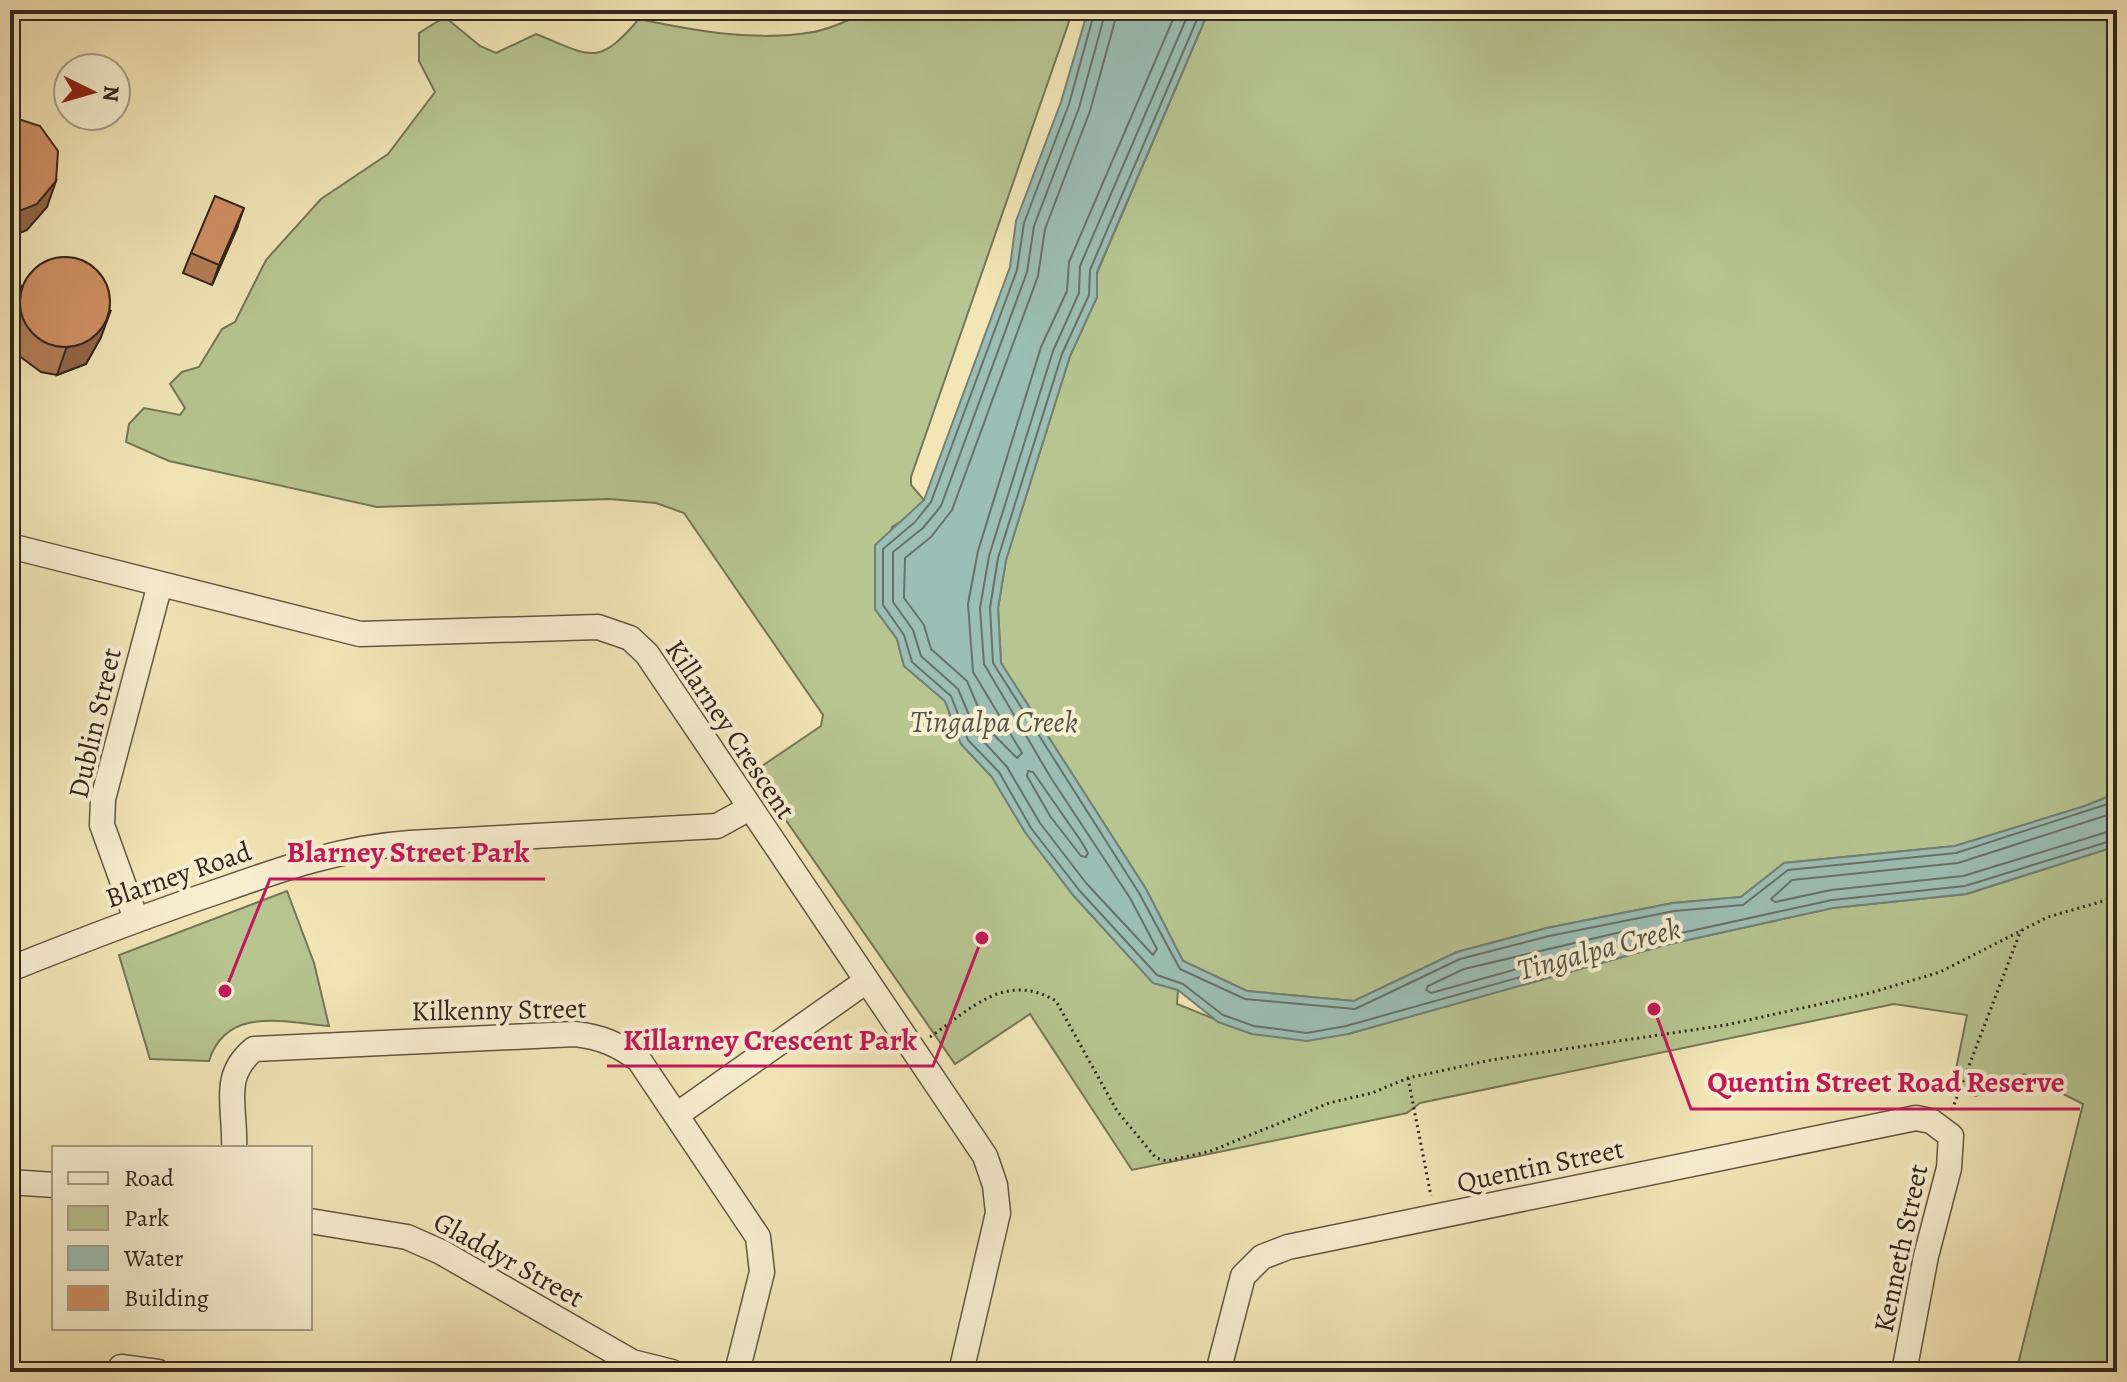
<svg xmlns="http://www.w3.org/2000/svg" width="2127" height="1382" font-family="Alegreya,serif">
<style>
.green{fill:#b7c591;stroke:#747658;stroke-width:2}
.water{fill:#9cbeb4;stroke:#728178;stroke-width:2}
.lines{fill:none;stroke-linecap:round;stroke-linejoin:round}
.shore{stroke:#677269;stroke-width:2}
.minor-casing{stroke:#625644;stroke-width:27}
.path{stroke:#32261e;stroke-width:3;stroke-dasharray:2 4;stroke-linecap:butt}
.minor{stroke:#f7eed0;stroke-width:24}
.wall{fill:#b37d57;stroke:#32261e;stroke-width:2}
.shaded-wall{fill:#926647;stroke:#32261e;stroke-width:2}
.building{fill:#d09165;stroke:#32261e;stroke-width:2}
.labels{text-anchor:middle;stroke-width:8;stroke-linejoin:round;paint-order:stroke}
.street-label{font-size:28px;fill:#32261e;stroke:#f7eed0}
.water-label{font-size:30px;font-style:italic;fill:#52544b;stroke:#f7eed0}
.leader{fill:none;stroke:#c2185b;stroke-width:3}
.callout-dot{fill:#c2185b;stroke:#f7eed0;stroke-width:3}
.callout-label{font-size:30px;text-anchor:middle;font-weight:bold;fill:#c2185b;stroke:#f7eed0;stroke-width:8;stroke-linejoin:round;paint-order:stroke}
</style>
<rect width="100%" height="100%" fill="#f2e5b6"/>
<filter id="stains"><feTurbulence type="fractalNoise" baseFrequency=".0025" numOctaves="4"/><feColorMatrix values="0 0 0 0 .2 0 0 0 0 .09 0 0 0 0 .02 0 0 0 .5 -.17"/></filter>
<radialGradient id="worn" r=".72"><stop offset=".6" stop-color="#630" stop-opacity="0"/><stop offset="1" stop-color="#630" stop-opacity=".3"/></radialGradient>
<path class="green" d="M872,10H1073L911,477V485L924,500L909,516L892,527L875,609L897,639L904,666L945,701L961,744L992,777L1025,832L1073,895L1153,982L1178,990L1177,1004L1252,1034H1348L1665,945L1742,928L1833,908L1967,894L2117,846V1372H2016L2083,1104L2024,1074L1976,1096L1952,1089L1967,1015L1894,1004L1420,1103L1407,1113L1132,1170L1030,1014L955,1064L749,767L759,768L821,726L823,715L684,513L656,503L609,499L377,507L169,461L126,442L129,424L144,408L180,415L185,408L170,384L182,372L199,367L222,329L235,322L266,260L321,199L388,154L435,92L419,61V33L445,17L480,46L496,53L536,34C591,56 597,68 639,19C695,31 756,42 813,32C833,29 853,17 872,10Z
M1209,10H2117V793L2085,806L1955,846L1784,863L1741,897L1673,903L1547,928L1457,952L1354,1001L1247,991L1183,961L1146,889L1001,663L998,608L1006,560L1070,356L1097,297V273Z
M287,891L314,963L329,1026C284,1022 226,1006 209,1061L150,1059L119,955Z"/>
<path class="water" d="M1088,10H1209L1097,272V297L1070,356L1006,560L998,608L1001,663L1146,889L1183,961L1247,991L1354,1001L1457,952L1547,928L1673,903L1741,897L1784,863L1955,846L2085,806L2117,793V846L1966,894L1833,908L1742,928L1665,945L1348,1034L1307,1041L1252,1034L1218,1022L1178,990L1153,983L1073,895L1025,832L992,777L961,744L945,701L904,666L897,639L875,609V545L924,500L1010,267L1016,221L1061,102Z"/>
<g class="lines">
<path class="shore" d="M1095,10L1069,104L1024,223L1017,270L931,502L915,522L883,549V605L904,635L912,662L951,696L968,740L999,772L1031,828L1079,890L1157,975L1183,984L1223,1015L1254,1026L1307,1033L1346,1026L1663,937L1832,900L1965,886L2117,839
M1106,10L1079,108L1034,226L1027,272L941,506L923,528L893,552V602L913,630L921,656L958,689L977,734L1007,767L1040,823L1086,883L1153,955L1157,949L1130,898L1051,778L984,664L980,608L989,556L1053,351L1079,293L1080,266L1190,10
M1118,10L1090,111L1045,229L1038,276L952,510L931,537L905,558L904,598L924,625L931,649L967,681L987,728L1017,758L1022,753L973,672L968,604L978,551L1041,347L1067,291L1069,262L1177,10
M1201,10L1090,270L1089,295L1062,354L998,558L990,608L993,663L1139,893L1180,969L1245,999L1355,1009L1460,959L1549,936L1674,911L1743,905L1788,870L1956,853L2117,801
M1028,771L1033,772L1081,841L1088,853L1086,857L1081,856L1050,816L1027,776Z
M2117,812L1958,863L1792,880L1771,899L1775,902L1831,890L1963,876L2117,829
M1621,932L1626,934L1624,939L1431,993L1426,990L1428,986L1464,969Z"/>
<g class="minor-casing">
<path id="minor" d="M10,546L360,634L598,627L630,638L647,654L985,1156L995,1185L998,1213L961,1372
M136,919L102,825L103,799L160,584
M10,969C80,941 150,914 222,890C287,867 341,848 410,843L717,826L748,809
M678,1114L865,982
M234,1148C236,1107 220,1077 254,1049L575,1034C601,1037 618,1044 639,1060L758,1237L762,1272L737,1372
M10,1182L54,1185
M310,1221L407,1237L441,1252L632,1362L672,1372
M120,1372L121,1367L158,1372
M1218,1372L1243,1276L1262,1257L1288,1247L1916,1118L1931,1121L1951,1136L1949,1168L1926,1256L1904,1372"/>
</g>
<path class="path" d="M930,1037C971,1009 1005,971 1056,1001L1117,1111L1156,1158L1167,1161L1211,1151L1329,1103L1372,1093L1408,1078L1491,1060L1726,1025L1870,993L1940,972L2048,917L2117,897
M1408,1078L1431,1196
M1952,1110L2021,930"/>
<use href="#minor" class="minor"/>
</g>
<path class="wall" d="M237,228L212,285L183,273L191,253Z
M22,286L101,337L86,364L57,375L41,372L18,355L10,326L13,312Z"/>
<path class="shaded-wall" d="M56,181L47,207L27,230L13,236L10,235V208Z
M244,208L237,228L212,285L219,265Z
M111,310L101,337L86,364L57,375L66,349Z"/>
<path class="building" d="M12,117L40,126L58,151L56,181L37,204L22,210L10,208V118Z
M215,196L244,208L219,265L191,253Z
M20 302a45 45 0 1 1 90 0a45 45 0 1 1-90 0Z"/>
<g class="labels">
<g class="street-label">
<text transform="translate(94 723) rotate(-77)" y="10">Dublin Street</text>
<text transform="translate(731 729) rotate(56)" y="10">Killarney Crescent</text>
<text transform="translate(178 874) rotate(-19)" y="10">Blarney Road</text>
<text transform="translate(499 1009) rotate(-1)" y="10">Kilkenny Street</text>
<text transform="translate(1540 1165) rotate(-12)" y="10">Quentin Street</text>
<text transform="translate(1900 1248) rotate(-78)" y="10">Kenneth Street</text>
<text transform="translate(509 1259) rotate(29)" y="10">Gladdyr Street</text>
</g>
<g class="water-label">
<text x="994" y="732">Tingalpa Creek</text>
<text transform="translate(1599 949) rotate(-15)" y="10">Tingalpa Creek</text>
</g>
</g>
<path class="leader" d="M225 991L270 879H545M982 938L933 1066H607M1654 1009L1691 1109H2080"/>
<g class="callout-dot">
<circle cx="225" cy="991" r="8"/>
<circle cx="982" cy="938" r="8"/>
<circle cx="1654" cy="1009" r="8"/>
</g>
<g class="callout-label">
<text x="408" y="862">Blarney Street Park</text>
<text x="770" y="1050">Killarney Crescent Park</text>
<text x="1886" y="1092">Quentin Street Road Reserve</text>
</g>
<rect width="2127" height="1382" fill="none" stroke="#f2e5b6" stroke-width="40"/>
<rect x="12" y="12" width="2103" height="1358" fill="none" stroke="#32261e" stroke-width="4"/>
<rect x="20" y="20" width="2087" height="1342" fill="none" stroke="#32261e" stroke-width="2"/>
<rect x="52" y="1146" width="260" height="184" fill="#f7eed0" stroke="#a89e89" stroke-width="2"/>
<rect x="68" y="1172" width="40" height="12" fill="#f7eed0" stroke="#a89e89" stroke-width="2"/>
<text x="124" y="1186" font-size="24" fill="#32261e">Road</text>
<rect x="68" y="1206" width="40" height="24" fill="#b7c591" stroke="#a89e89" stroke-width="2"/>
<text x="124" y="1226" font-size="24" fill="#32261e">Park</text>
<rect x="68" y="1246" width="40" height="24" fill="#9cbeb4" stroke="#a89e89" stroke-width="2"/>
<text x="124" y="1266" font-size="24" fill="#32261e">Water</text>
<rect x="68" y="1286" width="40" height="24" fill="#d09165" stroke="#a89e89" stroke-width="2"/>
<text x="124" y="1306" font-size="24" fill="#32261e">Building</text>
<g transform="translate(92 92) rotate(95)"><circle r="38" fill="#f7eed0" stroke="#a89e89" stroke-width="2"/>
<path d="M0-6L14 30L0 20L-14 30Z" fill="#8f2418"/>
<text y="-12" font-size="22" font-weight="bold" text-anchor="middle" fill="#32261e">N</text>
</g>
<rect width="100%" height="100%" filter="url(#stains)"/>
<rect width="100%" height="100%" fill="url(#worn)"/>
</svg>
